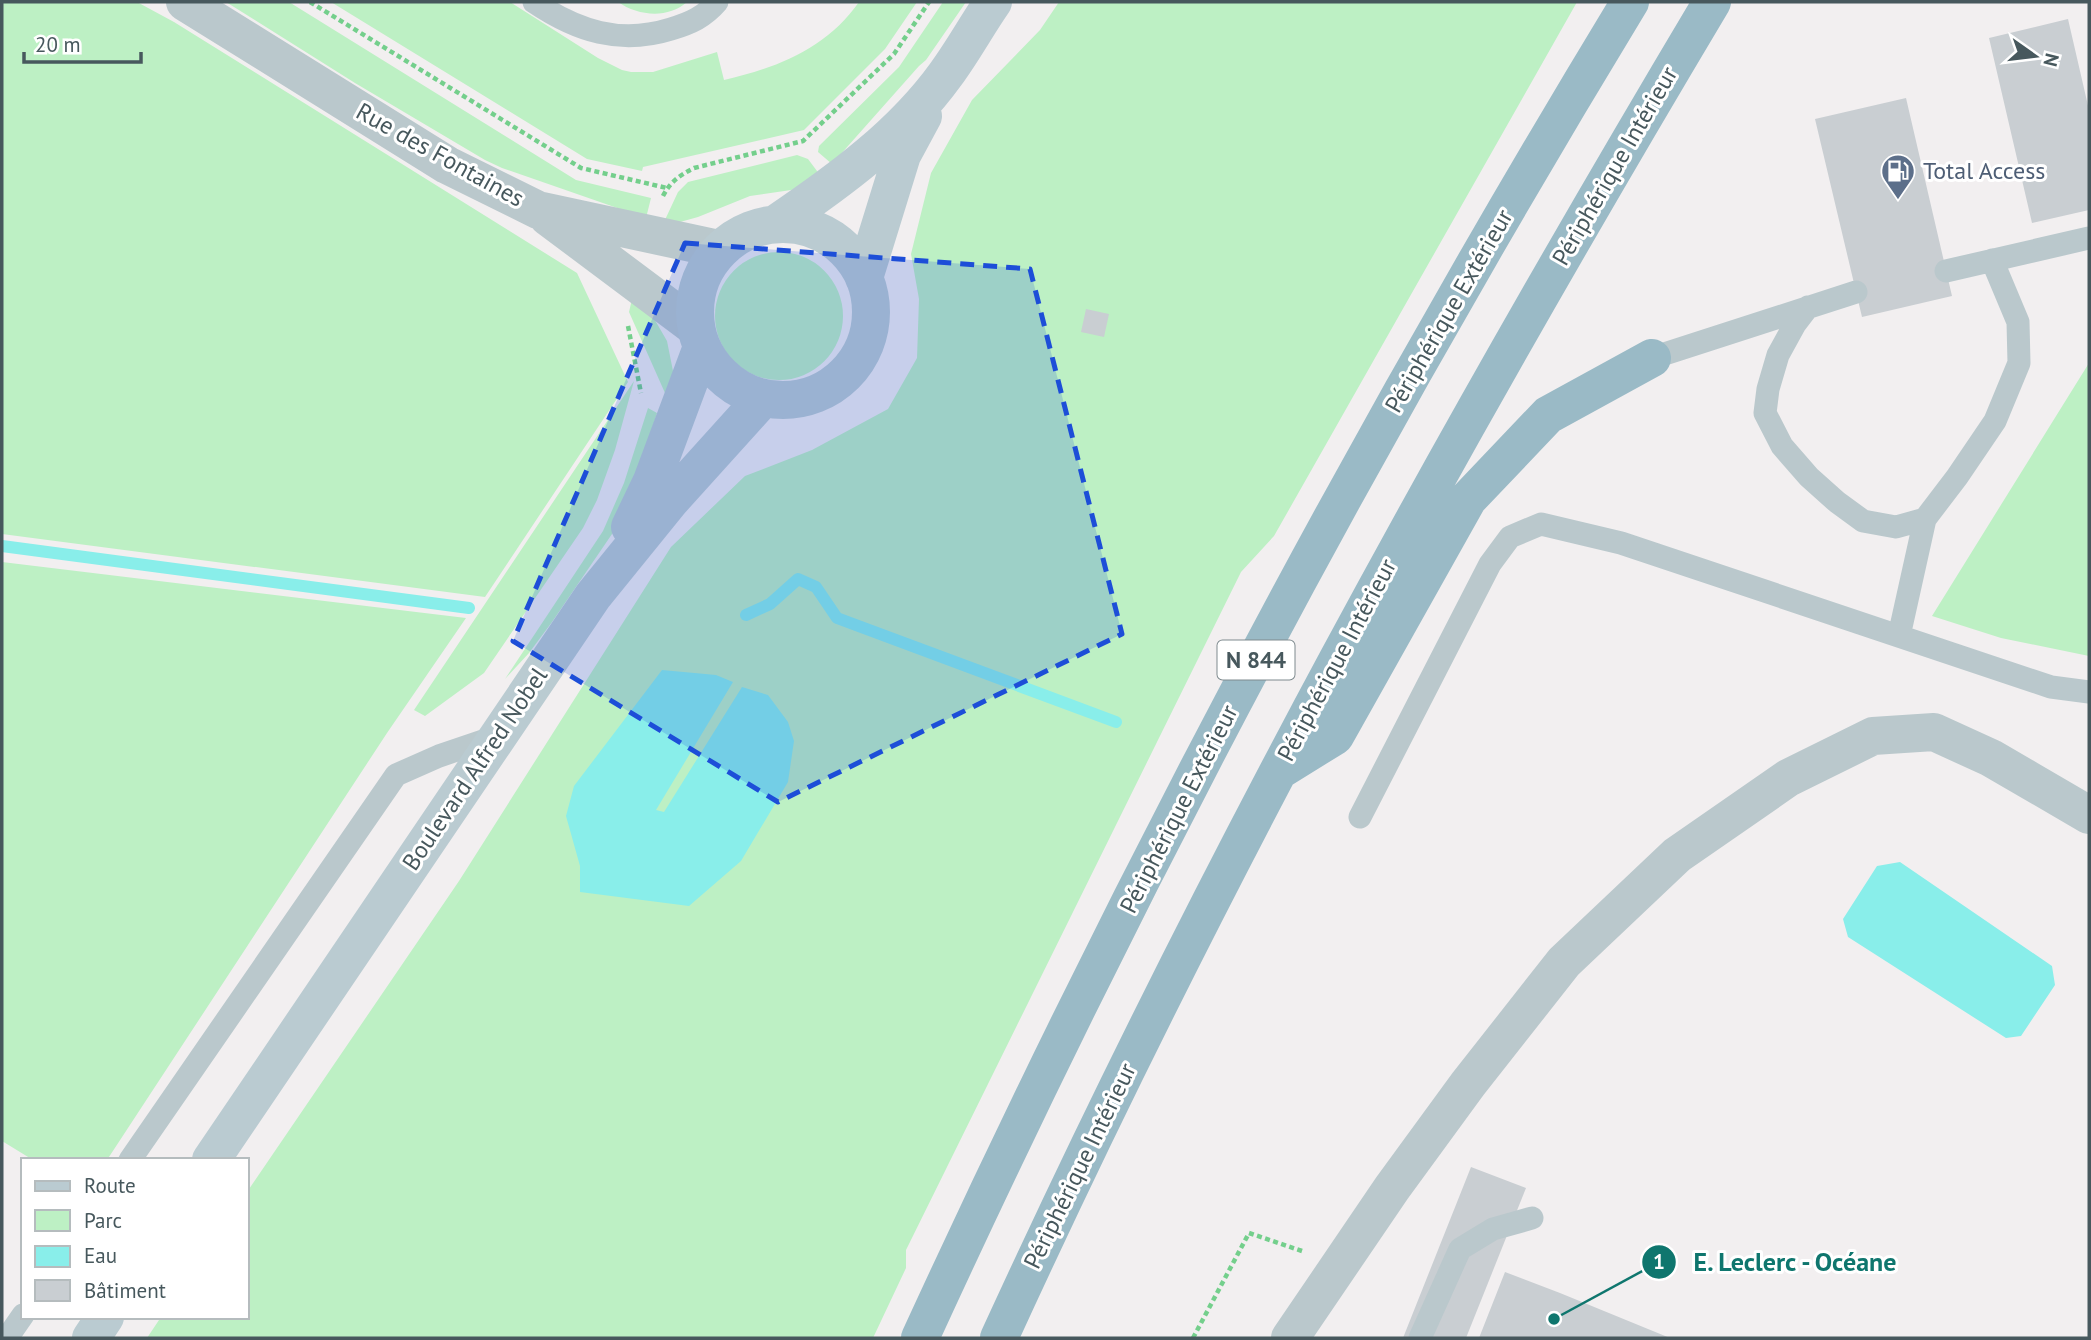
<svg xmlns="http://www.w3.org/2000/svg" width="2091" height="1340" font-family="'PT Sans',sans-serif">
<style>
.green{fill:#bdf0c4}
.water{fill:#89eeea}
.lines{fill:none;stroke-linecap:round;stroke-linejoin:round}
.stream{stroke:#89eeea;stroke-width:12}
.building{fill:#c9ced2}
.path{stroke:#74cf8c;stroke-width:4.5;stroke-dasharray:5 3.5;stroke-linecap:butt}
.service{stroke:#bac8cc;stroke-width:23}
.minor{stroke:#bac8cc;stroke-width:38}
.tertiary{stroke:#bac8cc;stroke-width:38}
.secondary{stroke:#bacbd1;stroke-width:38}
.trunk{stroke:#9abac6;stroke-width:38}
.marked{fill:#1d4ed8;fill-opacity:0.2;stroke:#1d4ed8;stroke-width:5;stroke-dasharray:14 9;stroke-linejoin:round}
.labels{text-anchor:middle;stroke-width:6;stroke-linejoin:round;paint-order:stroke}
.shield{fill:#fff;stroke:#7e8a8e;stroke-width:2}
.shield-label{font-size:23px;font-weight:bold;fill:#47585d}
.street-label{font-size:24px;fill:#47585d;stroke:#fff}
.service-label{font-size:24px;fill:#4e5e75;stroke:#fff;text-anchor:start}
.leader{fill:none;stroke:#0f766e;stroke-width:2.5}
.callout-dot{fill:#0f766e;stroke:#fff;stroke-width:2.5}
.mark-label{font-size:21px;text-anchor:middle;font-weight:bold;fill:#fff}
.callout-label{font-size:26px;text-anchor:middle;font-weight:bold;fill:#0f766e;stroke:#fff;stroke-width:6;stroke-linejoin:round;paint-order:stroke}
</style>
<rect width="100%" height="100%" fill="#f2eff0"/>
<path class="green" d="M2,2H137L174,22L577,273L628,382L485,597L2,534Z
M226,2H289L576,180L651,198L646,218L502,168L485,160L355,83Z
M331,2H510L598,58L622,70L631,72H653L717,52L724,80C777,68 827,48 859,2H917L885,49L804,130L643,167L642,171L587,159Z
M618,2H687C668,19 638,16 618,2Z
M943,2H966L926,60L919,66L832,164L818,152L819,146L899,67Z
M1059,2H1577L1274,536L1241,572L906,1250V1268L873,1338H147L161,1317H247V1192L459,881L671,547L745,476L812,450L888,409L917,358L919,299L911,254L931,173L972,100L1040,30Z
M797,155L808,159L820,175L798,189L750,196L698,217L680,222H664L678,192L688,182Z
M715 316a64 64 0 1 1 128 0a64 64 0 1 1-128 0Z
M633,295L652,315L667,341L674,376L665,393L629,312Z
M2089,363V656L2001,638L1932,616Z
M634,381L615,450L597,500L583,528L484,673L425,716L414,710Z
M648,408L657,413L630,502L612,534L552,622L529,653L505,679L603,531L624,483Z
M2,562L466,618L387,733L107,1160H33L2,1141Z"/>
<path class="water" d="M662,670L716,675L733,682L656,810L664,812L742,687L768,695L788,722L794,741L788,782L741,861L689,906L580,892V866L566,816L574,786Z
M1900,862L2052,966L2055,985L2021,1036L2006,1038L1848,937L1843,919L1877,866Z"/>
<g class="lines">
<path class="stream" d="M2,546L469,608
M746,615L770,604L798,579L816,587L837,618L1116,722"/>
</g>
<path class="building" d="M2068,19L2089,110V210L2032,223L1989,38Z
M1906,98L1952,296L1862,317L1815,119Z
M1086,309L1109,314L1104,337L1081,332Z
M1471,1167L1526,1188L1466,1338H1403Z
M1505,1272L1560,1293L1670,1338H1479Z"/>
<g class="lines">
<path class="path" d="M310,2L581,168L667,188
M663,196C670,182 680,175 694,168L803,141L894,54L929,2
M628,326L641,393
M1193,1338L1249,1233L1302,1251"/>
<path class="service" d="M534,2C577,31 620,45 671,29C691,23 704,17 717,2
M1946,271L2089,238
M1808,307L1795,324L1778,355L1768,389L1765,413L1782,446L1809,477L1837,502L1863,521L1896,527L1925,519L1957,477L1995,421L2019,363L2018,322L1992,260
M1652,358L1856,292
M1899,636L1925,519
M1360,817L1490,564L1510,537L1541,524L1621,543L2051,687L2089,692
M130,1160L396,775L439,756L498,736
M7,1338L23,1315
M1420,1338L1460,1249L1493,1229L1532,1218"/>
<path class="minor" d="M1290,1338L1392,1188L1468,1084L1564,962L1677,855L1788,778L1873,736L1934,732L1991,758L2089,815"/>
<path class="tertiary" d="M185,2L447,165L538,210L719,249
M548,217L695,327"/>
<path class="secondary" d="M777,223C839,181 902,135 946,74C963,51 977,25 993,2
M695 312a88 88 0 1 1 176 0a88 88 0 1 1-176 0Z
M864,278L902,155L923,116
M630,527L652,481L702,347
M211,1160L593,596L670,501L763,398
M91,1338L105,1317"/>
<path class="trunk" d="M1280,770L1335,736L1468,499L1548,415L1652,358
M920,1338C1130,880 1368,433 1630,2
M999,1338C1209,879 1453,436 1712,2"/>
</g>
<path class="marked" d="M685,243L1030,269L1122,634L778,802L513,641Z"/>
<defs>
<g id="fuel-pin" transform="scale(1.75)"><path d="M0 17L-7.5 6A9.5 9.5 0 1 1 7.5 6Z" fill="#5c6f8a" stroke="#fff"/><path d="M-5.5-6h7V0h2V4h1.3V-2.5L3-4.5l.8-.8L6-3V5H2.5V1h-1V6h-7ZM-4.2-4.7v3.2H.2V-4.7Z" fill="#fff"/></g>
</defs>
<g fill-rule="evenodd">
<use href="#fuel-pin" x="1898" y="171"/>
</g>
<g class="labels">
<rect class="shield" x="1217.5" y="640.5" width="77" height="39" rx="5"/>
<g class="shield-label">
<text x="1256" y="668">N 844</text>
</g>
<g class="street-label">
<text transform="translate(440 155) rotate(29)" y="8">Rue des Fontaines</text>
<text transform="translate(1615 166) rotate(-60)" y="8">Périphérique Intérieur</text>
<text transform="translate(1449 311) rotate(-60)" y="8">Périphérique Extérieur</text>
<text transform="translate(1337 660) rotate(-62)" y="8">Périphérique Intérieur</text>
<text transform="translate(475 769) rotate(-56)" y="8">Boulevard Alfred Nobel</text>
<text transform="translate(1179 809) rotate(-63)" y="8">Périphérique Extérieur</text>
<text transform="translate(1080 1166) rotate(-64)" y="8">Périphérique Intérieur</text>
</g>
<g class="service-label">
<text x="1923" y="179">Total Access</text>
</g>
</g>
<path class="leader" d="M1554 1319L1659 1262"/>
<g class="callout-dot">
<circle cx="1554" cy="1319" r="7"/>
<circle cx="1659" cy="1262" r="18"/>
</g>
<g class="mark-label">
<text x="1659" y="1269">1</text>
</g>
<g class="callout-label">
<text x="1795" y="1271">E. Leclerc - Océane</text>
</g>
<rect width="2091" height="1340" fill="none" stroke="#47585d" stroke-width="7"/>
<rect x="21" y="1158" width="228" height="161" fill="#ffffff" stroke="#b5bcbe" stroke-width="2"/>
<rect x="35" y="1181" width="35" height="10" fill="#bacbd1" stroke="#b5bcbe" stroke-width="2"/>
<text x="84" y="1193" font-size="21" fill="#47585d">Route</text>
<rect x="35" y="1210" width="35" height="21" fill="#bdf0c4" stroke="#b5bcbe" stroke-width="2"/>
<text x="84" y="1228" font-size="21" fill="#47585d">Parc</text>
<rect x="35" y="1246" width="35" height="21" fill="#89eeea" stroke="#b5bcbe" stroke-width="2"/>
<text x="84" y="1263" font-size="21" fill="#47585d">Eau</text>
<rect x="35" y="1280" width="35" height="21" fill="#c9ced2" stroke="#b5bcbe" stroke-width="2"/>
<text x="84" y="1298" font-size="21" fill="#47585d">Bâtiment</text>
<g transform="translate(2035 56) rotate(104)" stroke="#ffffff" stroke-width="5" paint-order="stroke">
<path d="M0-5L12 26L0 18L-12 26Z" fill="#47585d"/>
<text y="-10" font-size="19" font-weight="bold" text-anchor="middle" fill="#47585d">N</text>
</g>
<path d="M24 52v10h117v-10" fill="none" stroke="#47585d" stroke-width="3.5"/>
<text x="35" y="52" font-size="21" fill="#47585d" stroke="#ffffff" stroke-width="5" paint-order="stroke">20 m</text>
</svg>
